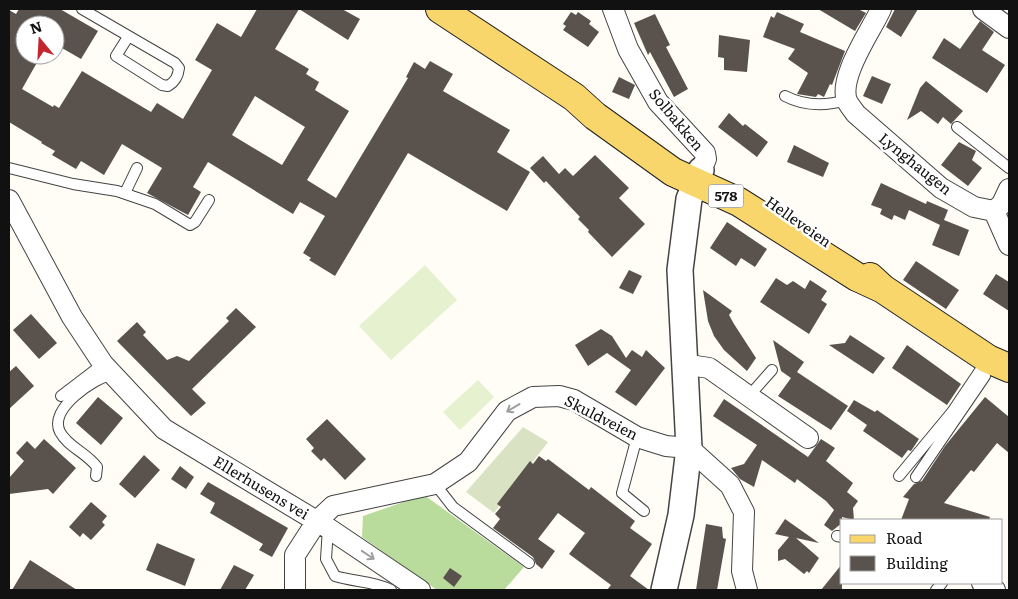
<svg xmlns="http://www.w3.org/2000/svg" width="1018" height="599" font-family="Literata,serif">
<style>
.forest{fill:#b9dc9c}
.cemetery{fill:#d9e3c4}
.pitch{fill:#e6f2cf}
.building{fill:#5a524d;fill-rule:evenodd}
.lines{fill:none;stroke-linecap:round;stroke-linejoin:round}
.service-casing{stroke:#444;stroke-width:12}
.minor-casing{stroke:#444;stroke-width:22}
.tertiary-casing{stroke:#444;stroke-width:28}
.primary-casing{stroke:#222;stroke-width:30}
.service{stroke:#fff;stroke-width:10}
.minor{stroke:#fff;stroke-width:20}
.tertiary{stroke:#fff;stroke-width:25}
.primary{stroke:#f9d66b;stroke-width:28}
.oneway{stroke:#a0a0a0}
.labels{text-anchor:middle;stroke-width:5;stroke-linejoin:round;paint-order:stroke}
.shield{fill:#fff;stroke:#585858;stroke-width:1}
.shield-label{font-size:14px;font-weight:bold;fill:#111}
.street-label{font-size:15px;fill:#111;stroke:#fff}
</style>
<rect width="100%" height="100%" fill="#fffdf5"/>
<path class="forest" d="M424,495L524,567L504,590H437L362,537L363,516Z"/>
<path class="cemetery" d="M523,427L548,442L494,513L466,492Z"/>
<path class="pitch" d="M425,265L457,300L391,360L359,326Z
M478,380L494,397L460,430L443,412Z"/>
<path class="building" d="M19,9H60L98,31L81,59L55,44V25H25V55H32L39,59L22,89L53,107L54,105L59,108L82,71L151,112L157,103L183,119L212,70L195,60L217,23L241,37L257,9H342L360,19L348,40L299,9L275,49L309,69L306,74L319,82L315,90L349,111L307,180L336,198L408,78L406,77L414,62L425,69L430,61L453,74L443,91L510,130L497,152L530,172L507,211L408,153L335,276L309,260L311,258L303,253L325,216L300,202L293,214L208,162L193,187L201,192L188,215L147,193L162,168L122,144L104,175L81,161L76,169L52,155L55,151L41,143L42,142L9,122V10L16,14ZM255,96L305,127L282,165L232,135Z
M818,9H858L866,13L855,31Z
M895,9H918L901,37L886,27Z
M571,12L576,15L578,12L591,21L589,24L599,32L588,47L563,30L566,26L563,24Z
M777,12L804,24L800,32L845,51L832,85L830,84L824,97L818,94L816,97L797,94L808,73L788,59L795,49L763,37L771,16L774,18Z
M655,14L670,45L666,47L688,89L674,97L650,52L648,55L634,23Z
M980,21L994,32L982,50L1005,65L987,93L932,58L944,38L960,49Z
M719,35L750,40L747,72L724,70V58L718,57Z
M872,76L891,84L882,104L863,96Z
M619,77L635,85L629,99L612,92Z
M926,81L963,111L951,124L943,117L938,124L921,111L907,120L920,88Z
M729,113L743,126L745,124L768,142L757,157L718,127Z
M959,142L976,151L972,160L982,168L968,186L941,165Z
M794,145L829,163L823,177L787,162Z
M595,155L629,188L619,198L645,224L612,257L588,232L589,230L578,219L580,217L546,181L544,183L530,168L543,156L559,174L565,168L573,176Z
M881,183L926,204L927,201L948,210L944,220L969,230L959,256L932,245L940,225L909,210L905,220L894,215L892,220L880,214L882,209L871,205Z
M727,222L767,249L755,267L741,258L736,266L710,248Z
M916,261L959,290L946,309L903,280Z
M629,270L642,276L633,294L619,288Z
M996,274L1009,282V311L983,294Z
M776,278L787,285L793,281L805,289L810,280L827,291L821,300L827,304L809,334L760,302Z
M703,290L732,311L729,315L734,324L756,358L747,371L724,350L714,336L708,321Z
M236,308L256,327L192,389L206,403L191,416L117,341L137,322L146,332L143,335L167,360L177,356L189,361L229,321L226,318Z
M31,314L57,343L39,359L13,330Z
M601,329L612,336L626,358L632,350L642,357L646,350L665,368L636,406L615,392L631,370L607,353L588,366L575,345Z
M850,335L885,358L873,374L829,345L845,343Z
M773,340L804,362L797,372L848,406L831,430L778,396L791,378L781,371Z
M907,345L961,384L947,405L892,368Z
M16,366L34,386L9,409V372Z
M98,397L123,418L101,445L76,423Z
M985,397L1009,417V453L997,443L974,472L971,470L944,503L990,517L989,520H901L909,499L903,497L914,484L922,481L945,446Z
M724,399L808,457L821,439L835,448L826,461L853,483L847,492L858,501L853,508L854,520L842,517V523L832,531L824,525L834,510L826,501L797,479L795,483L762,460L754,487L740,479L731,468L744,464L757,445L713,416Z
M854,400L875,412L877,410L919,439L911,451L908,450L902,458L863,431L867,425L847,411Z
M327,419L366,459L345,480L324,458L321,461L311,451L314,448L306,439Z
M44,439L76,468L53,494L48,489L9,494V478L24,461L16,453L27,441L35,449Z
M144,455L160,470L135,498L119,484Z
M539,456L546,461L548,459L589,490L591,487L635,521L630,528L652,544L630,576L649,590H607L611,585L569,554L585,533L558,513L538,539L555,551L542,569L536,564L533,557L493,528L500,519L495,514L501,507L497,504L530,461L533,464Z
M180,466L194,477L186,489L171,479Z
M208,482L288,528L272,557L259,550L263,544L210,513L215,503L200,494Z
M91,502L107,516L102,522L105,525L91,540L83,533L80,537L69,527Z
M785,519L819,543L796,538L819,558L809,573L807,571L804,574L785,559L778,561V550L789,537L775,534Z
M706,524L722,527L723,538L726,539L717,590H696Z
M157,543L195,559L185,586L146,570Z
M30,560L77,590H12Z
M842,564V590H821Z
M234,565L254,575L245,590H220Z
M450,568L462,576L454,587L443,578Z"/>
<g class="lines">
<g class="service-casing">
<path id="service" d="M82,9L175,63L179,68C178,77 175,82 168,86L162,85L116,56L128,37
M785,96C804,106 826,106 847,100
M957,127L1009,168
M9,168L73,184L117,191L155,204L190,225L195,222L209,200
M125,193L137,168
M61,396L103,364
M749,396L772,370
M637,437L622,493L644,511
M96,476L97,467C87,453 68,447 60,432C48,409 94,378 113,374
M899,476L952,412L987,360
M916,477L985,376
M435,484L453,507L529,563
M328,528L326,559L335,576C354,582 374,581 391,590
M837,536L842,537
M936,590L942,583"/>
</g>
<g class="minor-casing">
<path id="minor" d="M613,9L628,49L658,102L705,153L706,159L701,170
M881,9C871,31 838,77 847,101C849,105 853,110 856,114L941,188L974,207L994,211L1002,204L1009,189
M983,9L1009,28
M9,200L72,317L103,364L164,429L328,528L420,590
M994,211L1009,245
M683,364L709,368L808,438
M982,583L995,590
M295,590V555L317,521L333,506L435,484L468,462L507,411L533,397L559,396L574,400L637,437L666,446L689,448L730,485L744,512L742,571L747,590"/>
</g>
<g class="tertiary-casing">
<path id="tertiary" d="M664,590L681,515L689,448L680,270L689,199L701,170"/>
</g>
<g class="primary-casing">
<path id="primary" d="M440,9L574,97L595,116L673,172L739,202L857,277L883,289
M870,277L883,289L988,359L1009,368"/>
</g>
<use href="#service" class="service"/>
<use href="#minor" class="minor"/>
<use href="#tertiary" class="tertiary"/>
<use href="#primary" class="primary"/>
</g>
<defs><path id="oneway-shaft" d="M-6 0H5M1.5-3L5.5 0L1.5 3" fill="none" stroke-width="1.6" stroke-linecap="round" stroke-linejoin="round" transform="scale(1.25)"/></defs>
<g class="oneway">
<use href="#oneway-shaft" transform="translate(513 408) rotate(149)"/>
<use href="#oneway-shaft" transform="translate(368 555) rotate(34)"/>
</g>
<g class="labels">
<rect class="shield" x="708.5" y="184.5" width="35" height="23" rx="4"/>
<g class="shield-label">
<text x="726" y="201">578</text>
</g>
<g class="street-label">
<text transform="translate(676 120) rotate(50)" y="5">Solbakken</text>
<text transform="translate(915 164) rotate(39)" y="5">Lynghaugen</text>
<text transform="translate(798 222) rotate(35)" y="5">Helleveien</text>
<text transform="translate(601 418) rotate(27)" y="5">Skuldveien</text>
<text transform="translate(261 488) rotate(31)" y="5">Ellerhusens vei</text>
</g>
</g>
<rect width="1018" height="599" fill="none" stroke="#111111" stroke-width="20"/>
<rect x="840" y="519" width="162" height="65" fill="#ffffff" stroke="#a0a0a0"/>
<rect x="850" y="535" width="25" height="8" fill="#f9d66b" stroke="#a0a0a0"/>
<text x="886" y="544" font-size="15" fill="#111111">Road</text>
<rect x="850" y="556" width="25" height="15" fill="#5a524d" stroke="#a0a0a0"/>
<text x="886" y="569" font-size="15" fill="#111111">Building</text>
<g transform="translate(40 40) rotate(342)"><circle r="24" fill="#ffffff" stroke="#a0a0a0"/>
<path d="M0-4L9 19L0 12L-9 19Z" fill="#c4262e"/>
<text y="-8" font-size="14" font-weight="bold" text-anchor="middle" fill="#111111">N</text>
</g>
</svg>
